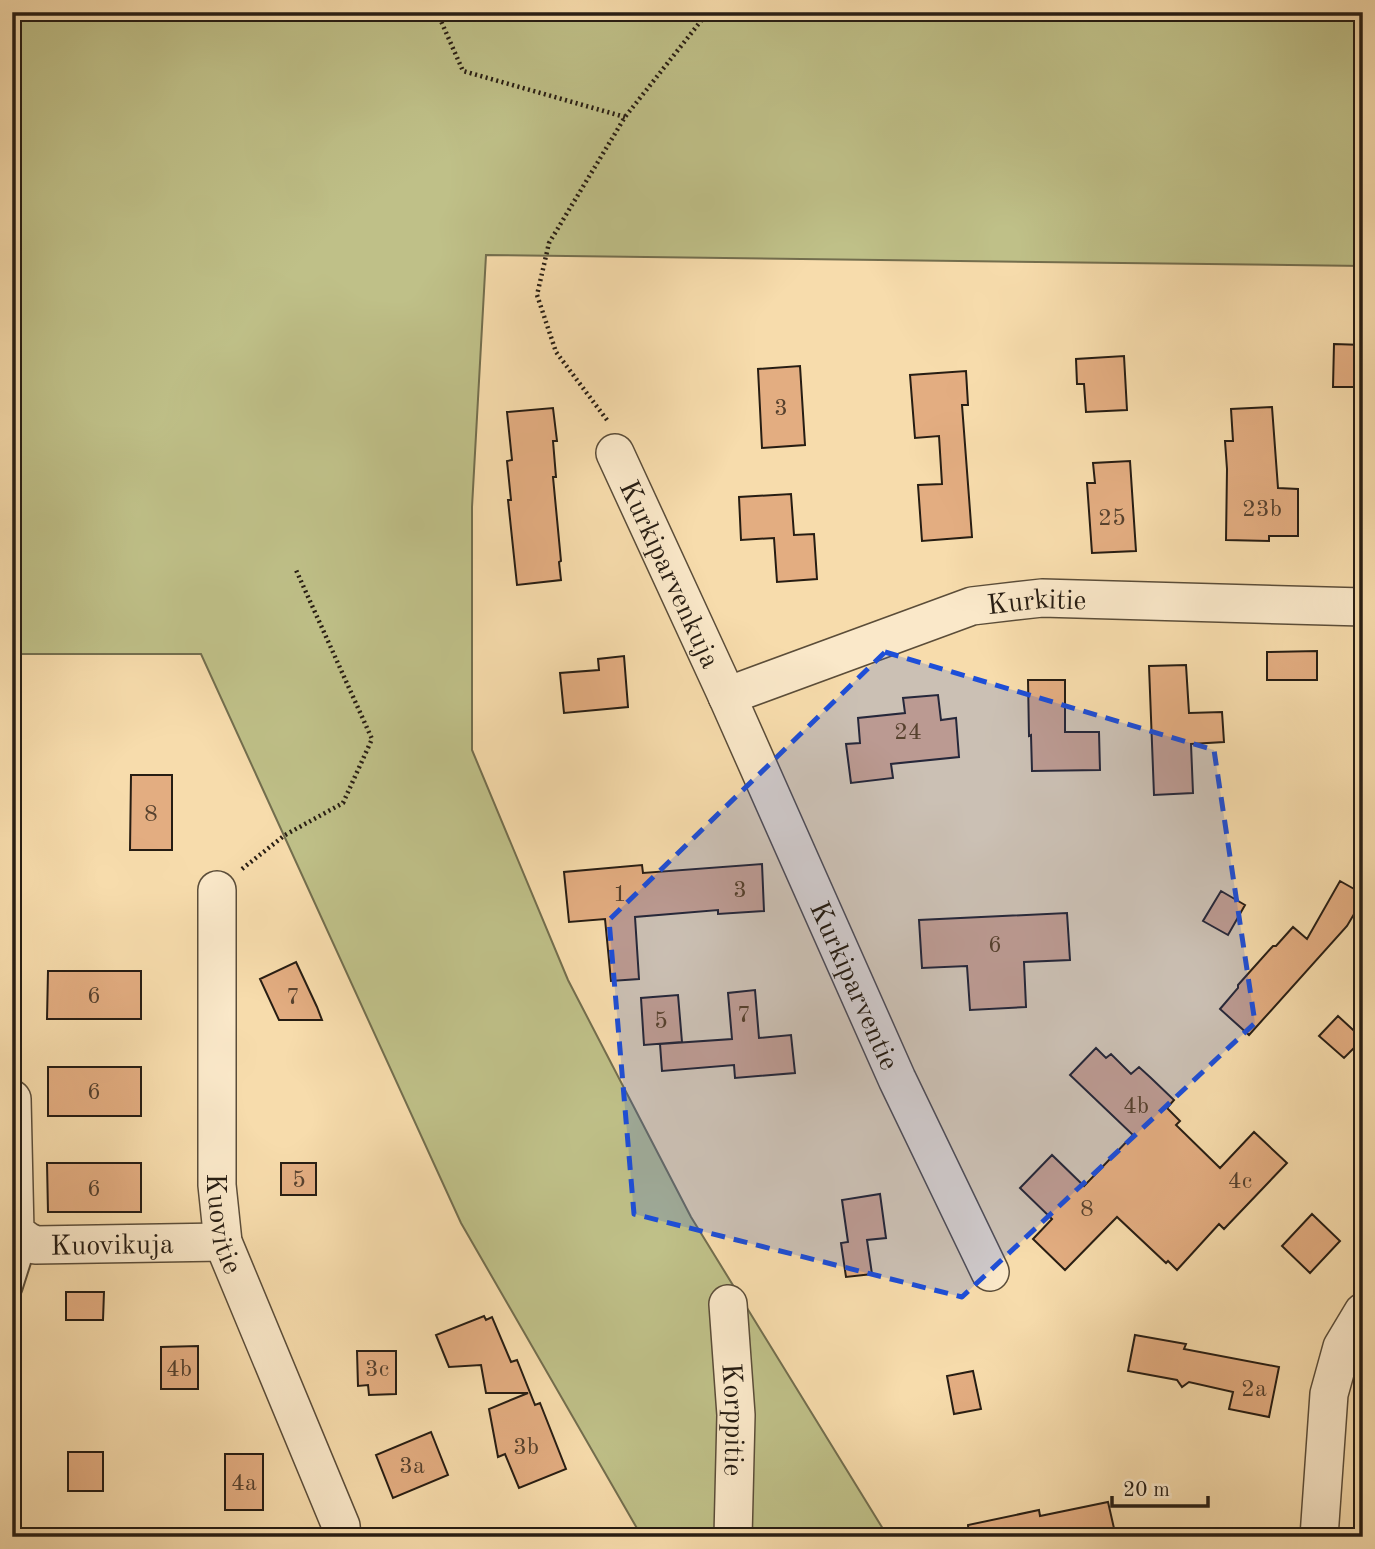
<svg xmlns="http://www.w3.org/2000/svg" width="1375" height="1549" font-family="'Old Standard TT',serif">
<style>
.green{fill:#bfc088;stroke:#736e4e;stroke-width:2}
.building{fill:#e3ad81;stroke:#271d13;stroke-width:2}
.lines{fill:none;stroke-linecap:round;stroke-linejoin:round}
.service-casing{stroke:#5b4d39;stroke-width:23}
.minor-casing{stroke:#5b4d39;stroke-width:40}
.path{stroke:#271d13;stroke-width:4.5;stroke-dasharray:2 3.5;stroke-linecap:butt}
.service{stroke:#fae8c9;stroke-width:19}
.minor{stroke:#fae8c9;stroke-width:37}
.marked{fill:#1d4ed8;fill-opacity:0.2;stroke:#1d4ed8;stroke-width:5;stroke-dasharray:14 9;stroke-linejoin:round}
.labels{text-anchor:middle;stroke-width:7;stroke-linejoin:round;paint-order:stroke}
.number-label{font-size:24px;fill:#56412e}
.street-label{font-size:28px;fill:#271d13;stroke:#fae8c9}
</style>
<rect width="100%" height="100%" fill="#f7dcac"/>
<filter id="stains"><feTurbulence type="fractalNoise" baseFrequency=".00286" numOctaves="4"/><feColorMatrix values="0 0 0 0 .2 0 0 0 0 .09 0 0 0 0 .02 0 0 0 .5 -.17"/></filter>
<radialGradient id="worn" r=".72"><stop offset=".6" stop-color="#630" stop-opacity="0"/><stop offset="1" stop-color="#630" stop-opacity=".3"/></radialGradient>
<path class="green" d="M12,12H1363V266L486,255L472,507V750L568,980L691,1217L888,1537H642L461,1223L201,654H12Z"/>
<path class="building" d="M1334,344L1363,345V387H1333Z
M1124,356L1127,410L1086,412L1084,384H1077L1076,359Z
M800,366L805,445L762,448L758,369Z
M966,371L968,405H962L972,537L922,541L918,485L942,484L939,436L915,438L910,375Z
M1272,407L1278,488L1298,489V536H1269V541L1226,540L1227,469L1225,441H1233L1231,409Z
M553,408L557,441H553L556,477H553L561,561L559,562L561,580L517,585L508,500H511L507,461L512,460L507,412Z
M1130,461L1136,551L1092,553L1087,483H1095L1093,463Z
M791,494L794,535L814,534L817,579L777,582L774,538L741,540L739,497Z
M1317,651V680H1267V652Z
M624,656L628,707L564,713L560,673L599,670L598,659Z
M1186,665L1189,713L1222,712L1224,742L1191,744L1193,793L1154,795L1149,666Z
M1028,680H1065V732H1099L1100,770L1032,771L1031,735L1029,736Z
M938,695L941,720L956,718L959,757L891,764L893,778L851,783L846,744L860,743L858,718L905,713L903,698Z
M131,775H172V850H130Z
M762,864L764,911L718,914V910L635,917L639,979L611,981L605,919L569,922L564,872L642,865L643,873Z
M1340,881L1363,894V899L1347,926L1249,1035L1220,1009L1238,988V985L1273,946H1276L1293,927L1307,939Z
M1221,891L1245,905L1228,935L1203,921Z
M1067,913L1070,960L1024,962L1026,1007L970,1010L967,966L922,968L919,920Z
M296,962L317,1007L322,1020H279L260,979Z
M48,971H141V1019H47Z
M755,990L759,1038L791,1035L795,1073L735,1078L734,1065L662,1071L660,1044L732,1039L728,993Z
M678,995L682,1042L644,1045L641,998Z
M1338,1016L1363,1039L1344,1058L1319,1036Z
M1096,1048L1106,1058L1111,1054L1131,1074L1139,1067L1151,1078L1174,1100L1167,1108L1180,1121L1176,1125L1220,1168L1254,1132L1287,1163L1224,1229L1219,1224L1177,1270L1168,1261L1166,1263L1117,1217L1065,1270L1033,1239L1052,1219L1020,1188L1052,1155L1084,1186L1133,1135L1070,1075Z
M48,1067H141V1116H48Z
M47,1163H141V1212H48Z
M281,1163H316V1195H281Z
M880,1194L886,1238L867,1240L872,1274L846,1277L841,1243L848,1242L842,1200Z
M1312,1214L1340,1241L1310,1273L1282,1246Z
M66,1292H104L103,1320H66Z
M484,1316L486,1320L492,1317L511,1362L517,1360L535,1405L540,1403L566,1469L519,1488L505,1454L498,1457L489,1409L528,1393H486L481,1365L449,1367L436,1335Z
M1135,1335L1186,1344L1184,1349L1279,1367L1269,1417L1229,1409L1233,1392L1189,1382L1182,1387L1177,1380L1128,1371Z
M198,1346V1389H161V1347Z
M357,1351H396V1394L369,1395L368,1385L358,1386Z
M973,1371L981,1409L954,1414L947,1376Z
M431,1432L448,1475L393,1498L376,1455Z
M68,1452H103V1491H68Z
M225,1454H263V1510H225Z
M1108,1502L1116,1537H969L968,1525L1039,1510L1040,1516Z"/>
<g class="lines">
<g class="service-casing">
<path id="service" d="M12,1288L27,1241"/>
</g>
<g class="minor-casing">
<g id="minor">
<path id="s1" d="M615,453L727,696L897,1079L990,1272"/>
<path id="s2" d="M727,696L972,606L1042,598L1363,607"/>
<path id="s3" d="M217,890V1185L223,1242L341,1526L342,1537"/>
<path id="s4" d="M12,1099L15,1232L27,1241L35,1245L223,1242"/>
<path id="s5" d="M728,1304L736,1415L733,1537"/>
<path d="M1319,1537L1329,1394L1342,1347L1363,1312"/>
</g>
</g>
<path class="path" d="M437,12L463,71L625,117
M607,420L556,352L537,295L549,243L625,117L708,12
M242,869L285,835L343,803L372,739L296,570"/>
<use href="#service" class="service"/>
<use href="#minor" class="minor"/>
</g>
<path class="marked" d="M885,652L1214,750L1255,1023L962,1297L634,1214L609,920Z"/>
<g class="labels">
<g class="number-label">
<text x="781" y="415">3</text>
<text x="1262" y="516">23b</text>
<text x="1112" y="525">25</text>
<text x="908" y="739">24</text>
<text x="151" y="821">8</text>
<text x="740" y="897">3</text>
<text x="620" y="901">1</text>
<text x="995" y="952">6</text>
<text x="94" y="1003">6</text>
<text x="293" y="1004">7</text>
<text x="744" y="1022">7</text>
<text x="661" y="1028">5</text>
<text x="94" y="1099">6</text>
<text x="1136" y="1113">4b</text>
<text x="299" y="1187">5</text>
<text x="1240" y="1188">4c</text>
<text x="94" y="1196">6</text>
<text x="1087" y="1216">8</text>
<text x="179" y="1376">4b</text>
<text x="377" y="1376">3c</text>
<text x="1254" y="1396">2a</text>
<text x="526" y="1454">3b</text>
<text x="412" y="1473">3a</text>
<text x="244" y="1490">4a</text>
</g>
<g class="street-label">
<text dy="10" stroke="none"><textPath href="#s1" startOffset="133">Kurkiparvenkuja</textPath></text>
<text dy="10" stroke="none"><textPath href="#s2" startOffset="326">Kurkitie</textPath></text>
<text dy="10" stroke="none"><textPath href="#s1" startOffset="584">Kurkiparventie</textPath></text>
<text dy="10" stroke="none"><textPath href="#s3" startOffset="334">Kuovitie</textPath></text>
<text dy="10" stroke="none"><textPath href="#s4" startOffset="234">Kuovikuja</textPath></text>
<text dy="10" stroke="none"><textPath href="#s5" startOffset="116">Korppitie</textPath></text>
</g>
</g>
<rect width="1375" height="1549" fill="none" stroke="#f7dcac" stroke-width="42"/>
<rect x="14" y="14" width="1347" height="1521" fill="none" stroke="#271d13" stroke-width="3.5"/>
<rect x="21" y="21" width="1333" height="1507" fill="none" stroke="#271d13" stroke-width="2"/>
<path d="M1112 1496v10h96v-10" fill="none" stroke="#271d13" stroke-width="3.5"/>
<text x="1123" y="1496" font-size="21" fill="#271d13" stroke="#fae8c9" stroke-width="5" paint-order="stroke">20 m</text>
<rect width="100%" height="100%" filter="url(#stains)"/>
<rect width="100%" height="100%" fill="url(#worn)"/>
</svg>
